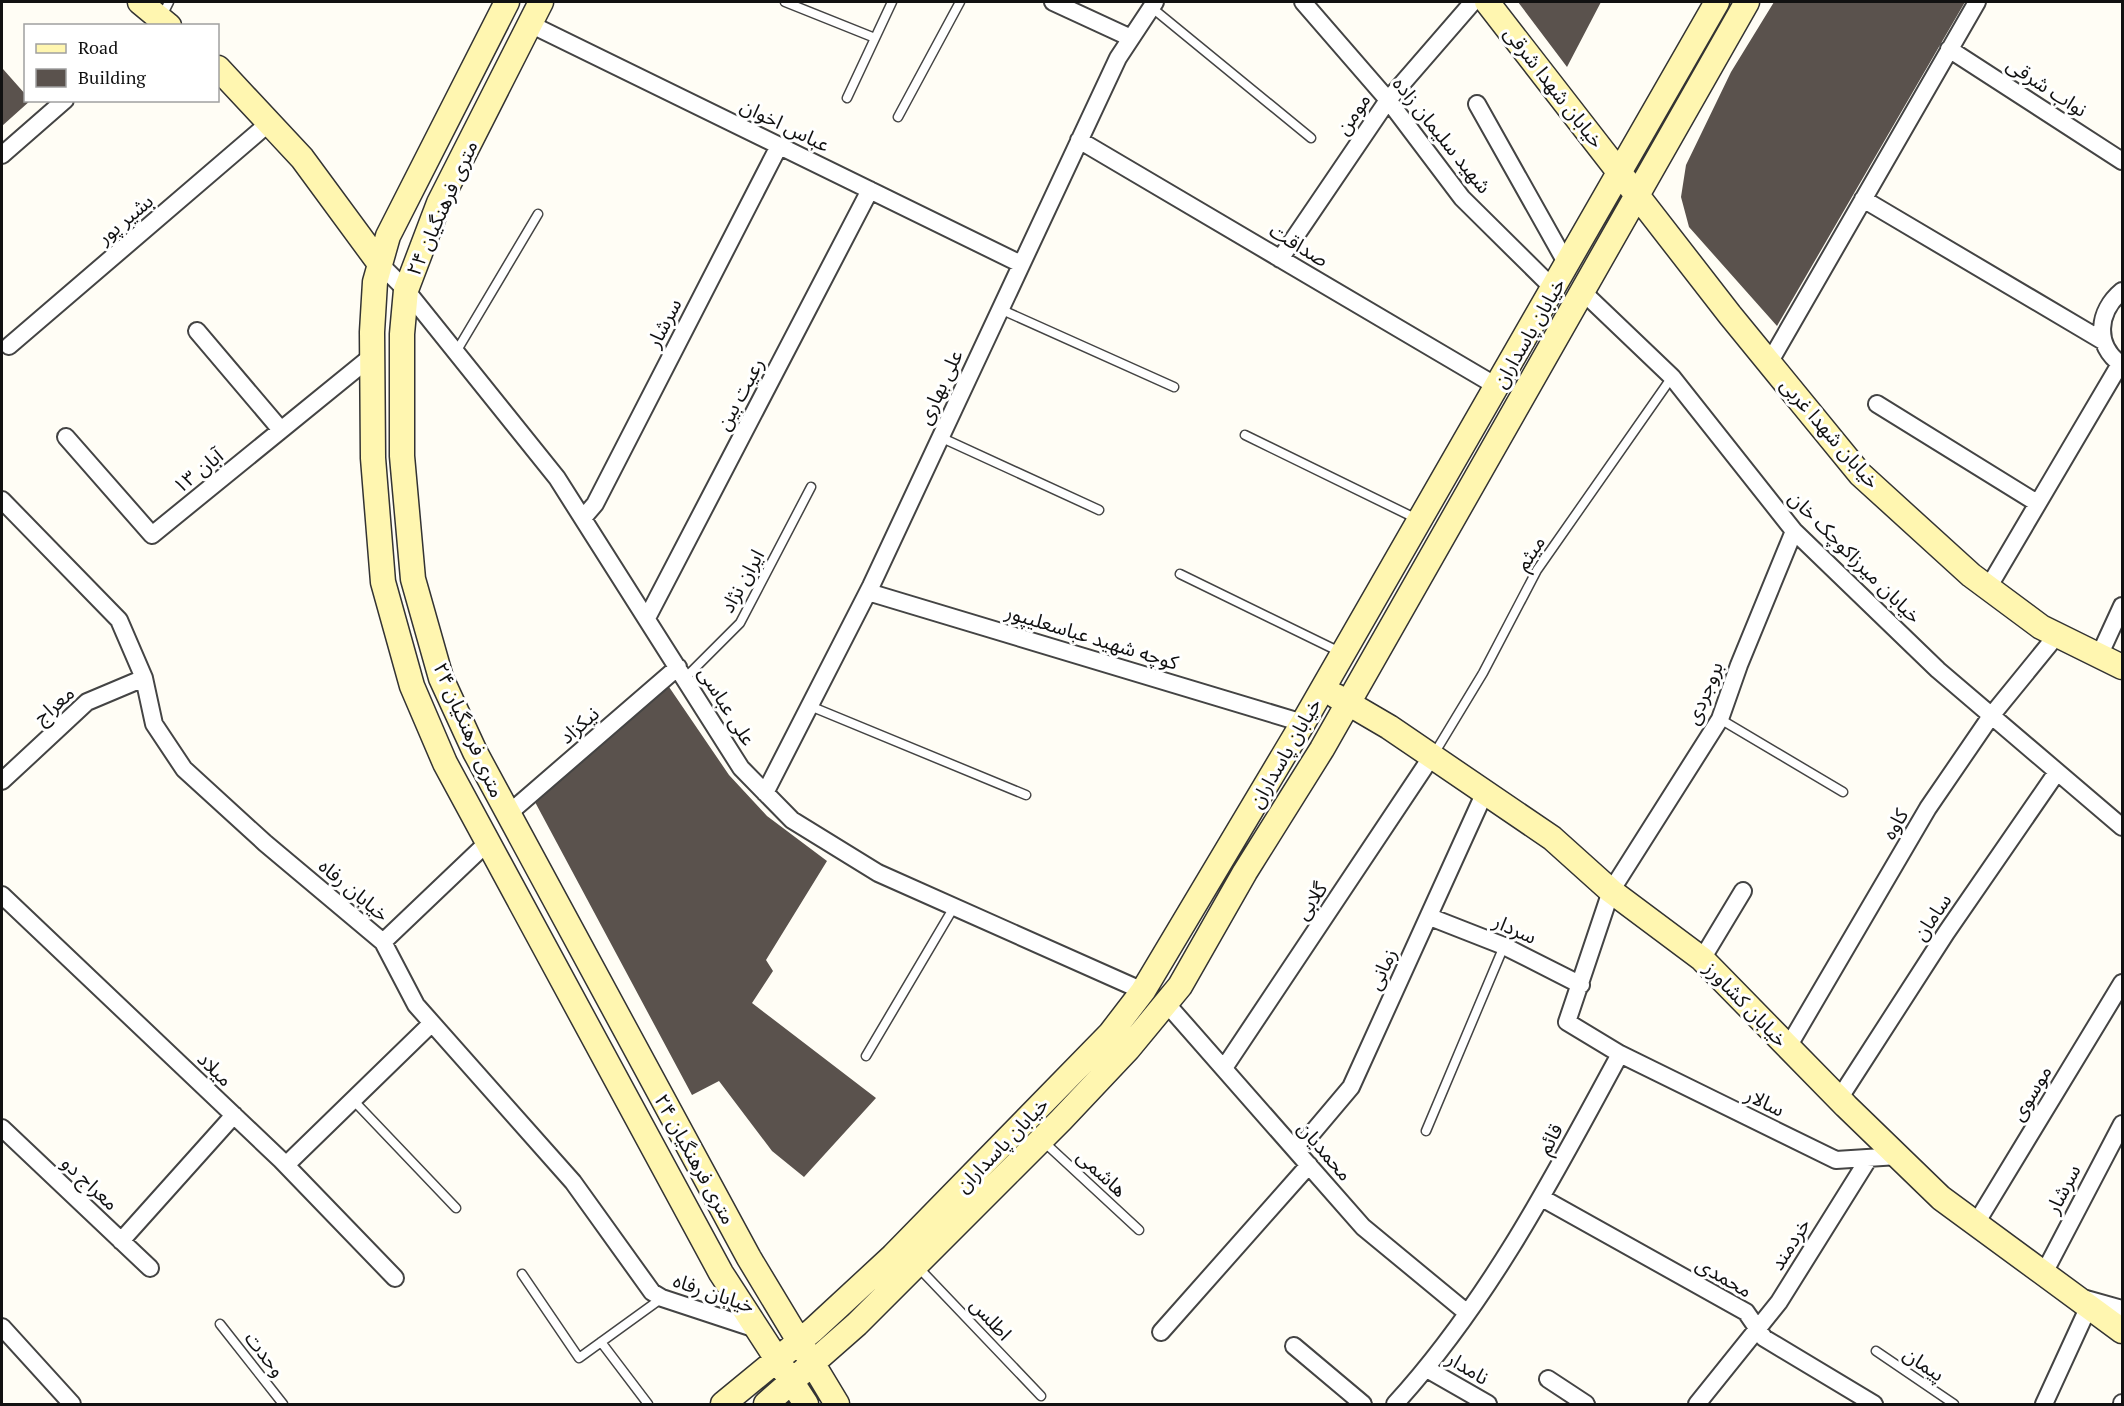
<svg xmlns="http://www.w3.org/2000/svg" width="2124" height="1406" font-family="'PT Serif','Noto Sans Arabic',serif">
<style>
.building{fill:#5a524d}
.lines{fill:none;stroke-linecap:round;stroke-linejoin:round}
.lane-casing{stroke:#444;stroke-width:11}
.street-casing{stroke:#444;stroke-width:20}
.secondary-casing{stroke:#333;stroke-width:27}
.lane{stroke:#fff;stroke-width:8}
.street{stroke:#fff;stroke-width:16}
.secondary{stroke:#fff6b0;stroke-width:24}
.labels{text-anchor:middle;stroke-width:6;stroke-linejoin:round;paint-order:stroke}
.street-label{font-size:20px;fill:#111;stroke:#fff}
</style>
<rect width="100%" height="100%" fill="#fffdf5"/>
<path class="building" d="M1518,2H1601L1567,67Z
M1774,2H1965L1777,326L1689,227L1681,197L1686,165L1731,72Z
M3,69L26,95V100H31L2,126Z
M667,684L729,775L767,816L827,861L766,960L773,971L752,1003L876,1098L804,1177L772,1151L719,1081L692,1095L535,802Z"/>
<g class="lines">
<g class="lane-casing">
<path id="lane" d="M785,2L875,38
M1151,7L1311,138
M161,18L169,2
M847,98L892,2
M898,117L960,2
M1000,309L1174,387
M456,352L538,214
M1245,435L1417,519
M940,437L1099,510
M1180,574L1340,652
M685,678L740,623L811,487
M810,706L1026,795
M1720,719L1843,792
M1434,754L1483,673L1537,570L1672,377
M866,1056L954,907
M353,1100L456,1208
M1426,1131L1504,946
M1044,1142L1139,1230
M917,1266L1041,1396
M522,1274L579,1358L662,1298
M220,1324L283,1404
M601,1342L648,1404
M1876,1351L1954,1404"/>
</g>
<g class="street-casing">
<path id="street" d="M1053,2L1131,38
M1303,2L1388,100L1462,198L1554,289
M530,24L1021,264
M1949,49L2122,161
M1477,104L1568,266
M1079,140L1498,387
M2,155L65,100
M1863,199L2103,341
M1280,259L1388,100L1473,2
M380,264L406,290L557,478L741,768L792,820L878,873L1143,991
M2122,291C2098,311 2093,345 2122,365
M1583,292L1672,377L1794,531L1938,670L2122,827
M197,331L281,430
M9,346L269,123
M1769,363L1977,2
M1877,404L2037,503
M66,437L152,535L372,356
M2,500L119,620L144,678L154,724L184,769L265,843L383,942L416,1005L573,1182L652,1292L662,1298L759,1330
M583,518L595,504L779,146
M1794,531L1739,665L1720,719L1611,891L1567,1022L1620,1054L1836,1160L1898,1156
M1988,588L2120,364
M868,592L1303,723
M647,618L870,190
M2099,656L2122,606
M2,781L87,702L144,678
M765,793L871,586L1118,58L1155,2
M508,814L678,667
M2,895L281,1160L395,1278
M1430,917L1504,946L1581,985
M383,942L488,842
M1702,959L1743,891
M1166,1003L1363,1227L1466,1312
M1788,1047L1928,808L1991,716L2057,635
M1224,1068L1432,756
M1839,1099L1946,933L2057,772
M2,1128L150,1268
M1297,1151L1351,1087L1485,792
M286,1165L432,1023
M1542,1198L1746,1312L1764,1338L1874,1404
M1975,1225L2122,983
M121,1241L234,1115
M2043,1275L2122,1124
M2086,1299L2122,1309
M2,1327L72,1404
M1161,1332L1309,1165
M1294,1346L1363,1404
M1427,1369L1488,1404
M1548,1379L1586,1404
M1395,1404C1489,1301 1554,1176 1620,1054
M1697,1404L1779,1302L1869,1158
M2044,1404L2089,1306
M2122,1404V1403"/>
</g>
<g class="secondary-casing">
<path id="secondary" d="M140,2L169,26
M507,2L388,236L375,282L372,332L373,458L383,582L412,686L445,763L721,1273L806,1404
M541,2L439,203L406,290L402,334V456L413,579L441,678L475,752L749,1258L837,1404
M1487,2L1730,315L1860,474L1971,575L2041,627L2122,667
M218,68L302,158L380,264
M1336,696L1389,727L1552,838L1611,891L1702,959L1846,1106L1941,1198L2122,1331
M723,1404L813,1330L893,1256L1110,1034L1143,991L1303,723L1717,2
M766,1404L857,1324L1061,1120L1128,1049L1180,986L1245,872L1322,749L1747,2"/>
</g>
<use href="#lane" class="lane"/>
<use href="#street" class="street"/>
<use href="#secondary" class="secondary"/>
</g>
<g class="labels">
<g class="street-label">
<text transform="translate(1554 87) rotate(52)" y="7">خیابان شهدا شرقی</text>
<text transform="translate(2047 87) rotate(33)" y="7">نواب شرقی</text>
<text transform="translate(1353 114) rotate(-56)" y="7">مومن</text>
<text transform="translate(785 125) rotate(26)" y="7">عباس اخوان</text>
<text transform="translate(1442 135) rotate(51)" y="7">شهید سلیمان زاده</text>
<text transform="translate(442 208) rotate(-66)" y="7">۲۴ متری فرهنگیان</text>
<text transform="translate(125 219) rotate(-40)" y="7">بشیر پور</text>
<text transform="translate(1299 245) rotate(31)" y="7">صداقت</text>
<text transform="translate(664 323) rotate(-63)" y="7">سرشار</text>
<text transform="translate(1529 333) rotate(-60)" y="7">خیابان پاسداران</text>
<text transform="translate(940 387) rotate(-65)" y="7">علی بهاری</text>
<text transform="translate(740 394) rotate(-62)" y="7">رعیت بین</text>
<text transform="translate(1830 433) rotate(49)" y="7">خیابان شهدا غربی</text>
<text transform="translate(198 471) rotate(-39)" y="7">۱۳ آبان</text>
<text transform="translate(1530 553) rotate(-57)" y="7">میثم</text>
<text transform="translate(1855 557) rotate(45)" y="7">خیابان میرزاکوچک خان</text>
<text transform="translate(742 581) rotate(-61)" y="7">ایران نژاد</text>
<text transform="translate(1092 637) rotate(17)" y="7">کوچه شهید عباسعلیپور</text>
<text transform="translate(1704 693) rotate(-67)" y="7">بروجردی</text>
<text transform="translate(54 705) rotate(-41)" y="7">معراج</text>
<text transform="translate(727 706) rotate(58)" y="7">علی عباسی</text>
<text transform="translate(579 725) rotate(-41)" y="7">نیکزاد</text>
<text transform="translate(469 730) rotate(66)" y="7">۲۴ متری فرهنگیان</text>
<text transform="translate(1285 753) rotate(-60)" y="7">خیابان پاسداران</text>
<text transform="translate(1895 824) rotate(-60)" y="7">کاوه</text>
<text transform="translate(354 890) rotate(40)" y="7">خیابان رفاه</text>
<text transform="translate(1311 901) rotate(-56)" y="7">گلابی</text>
<text transform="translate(1932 917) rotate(-56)" y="7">سامان</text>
<text transform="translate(1515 929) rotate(24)" y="7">سردار</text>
<text transform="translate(1382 969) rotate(-65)" y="7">زمانی</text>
<text transform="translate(1746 1004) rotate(46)" y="7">خیابان کشاورز</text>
<text transform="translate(215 1069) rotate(44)" y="7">میلاد</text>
<text transform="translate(2031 1093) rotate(-59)" y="7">موسوی</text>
<text transform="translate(1765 1102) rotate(26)" y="7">سالار</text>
<text transform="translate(1550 1139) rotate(-62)" y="7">قائم</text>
<text transform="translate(1002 1145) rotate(-46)" y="7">خیابان پاسداران</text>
<text transform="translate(1325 1151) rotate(49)" y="7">محمدیان</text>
<text transform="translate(695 1159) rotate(61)" y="7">۲۴ متری فرهنگیان</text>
<text transform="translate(1102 1173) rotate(43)" y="7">هاشمی</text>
<text transform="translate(90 1183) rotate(43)" y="7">معراج دو</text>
<text transform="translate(2063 1189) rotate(-63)" y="7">سرشار</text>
<text transform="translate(1790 1244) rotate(-58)" y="7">خردمند</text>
<text transform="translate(1724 1277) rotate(30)" y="7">محمدی</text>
<text transform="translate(714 1293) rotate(19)" y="7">خیابان رفاه</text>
<text transform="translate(991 1319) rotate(47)" y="7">اطلس</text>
<text transform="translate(265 1354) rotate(52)" y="7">وحدت</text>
<text transform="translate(1924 1364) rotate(34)" y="7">پیمان</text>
<text transform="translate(1468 1368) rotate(31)" y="7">نامدار</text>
</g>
</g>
<rect width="2124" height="1406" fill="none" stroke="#111111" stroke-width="6"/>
<rect x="24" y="24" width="195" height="78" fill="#ffffff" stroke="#a0a0a0" stroke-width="1.5"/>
<rect x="36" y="44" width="30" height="9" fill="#fff6b0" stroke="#a0a0a0" stroke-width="1.5"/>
<text x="78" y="54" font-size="18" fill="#111111">Road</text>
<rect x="36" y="69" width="30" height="18" fill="#5a524d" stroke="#a0a0a0" stroke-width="1.5"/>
<text x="78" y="84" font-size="18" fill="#111111">Building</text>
</svg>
